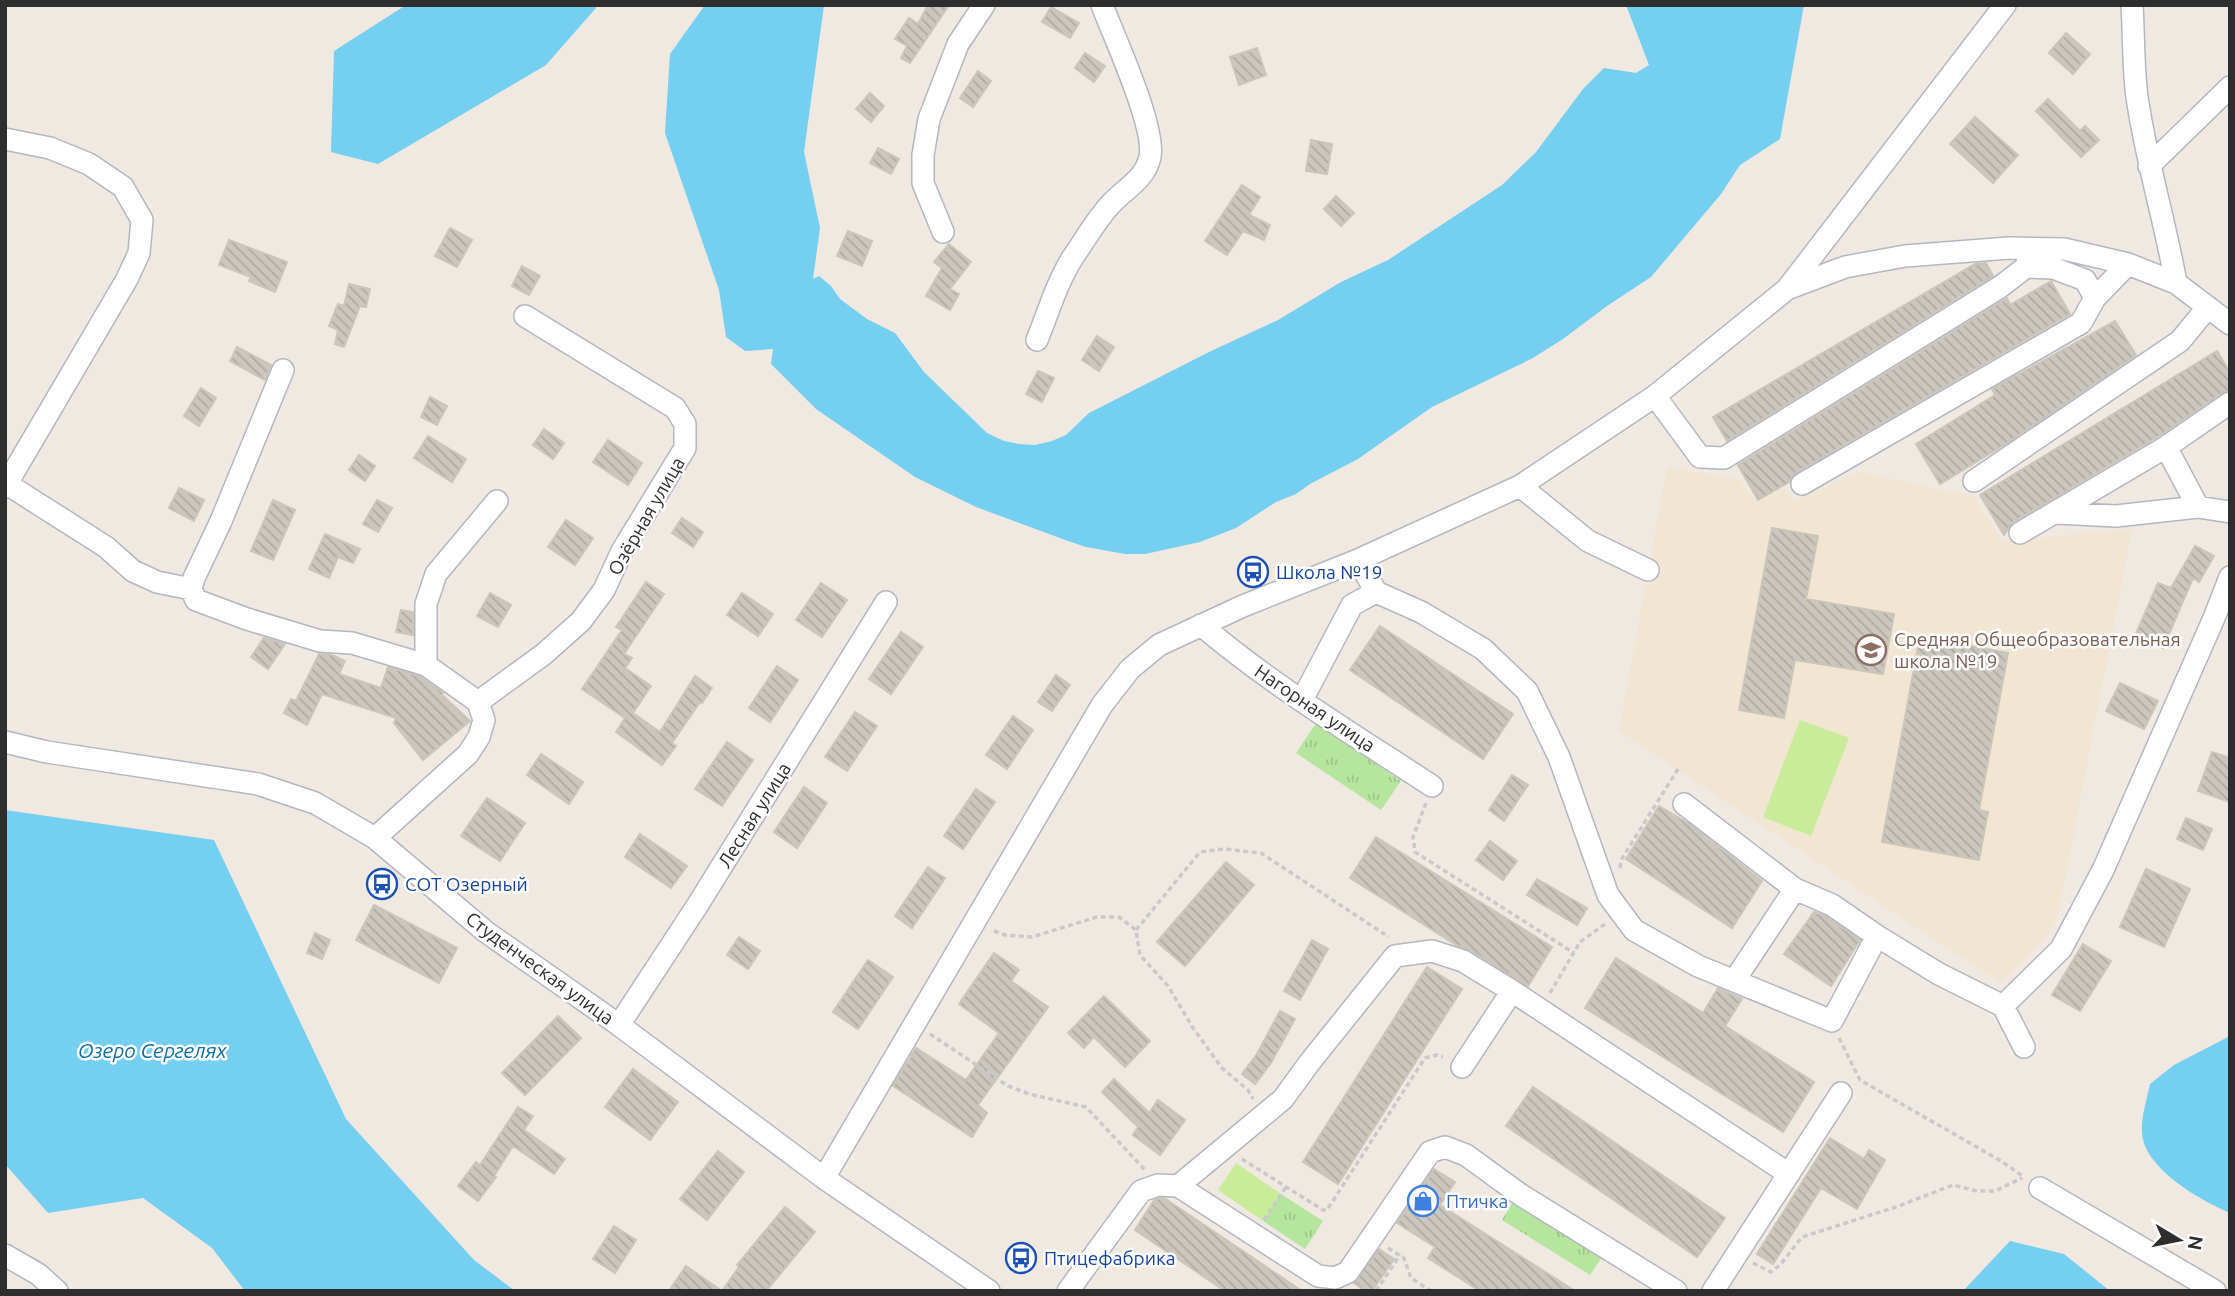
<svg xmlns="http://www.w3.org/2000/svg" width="2235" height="1296" font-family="Ubuntu,sans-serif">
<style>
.education{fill:#f0e6d1}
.grass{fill:url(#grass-tufts)}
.pitch{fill:#c9ec9a}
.water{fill:#75cff0}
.building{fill:url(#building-back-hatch);stroke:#cbc5ba;stroke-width:2}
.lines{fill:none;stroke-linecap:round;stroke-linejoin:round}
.minor-casing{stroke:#b4b7c1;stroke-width:24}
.path{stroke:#c9c9c9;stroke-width:3.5;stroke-dasharray:5 3.5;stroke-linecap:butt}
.minor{stroke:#fff;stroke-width:21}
.labels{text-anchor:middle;stroke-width:5;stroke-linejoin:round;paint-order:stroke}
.street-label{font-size:19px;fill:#2e2e2e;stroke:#fff}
.transit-label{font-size:19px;fill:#164399;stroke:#fff;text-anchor:start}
.education-label{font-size:19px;fill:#785e54;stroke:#fff;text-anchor:start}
.shop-label{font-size:19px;fill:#366cbe;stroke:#fff;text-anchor:start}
.water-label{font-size:21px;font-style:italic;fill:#0d6fa3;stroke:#fff}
</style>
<defs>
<pattern id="grass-tufts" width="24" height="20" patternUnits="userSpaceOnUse" patternTransform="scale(1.75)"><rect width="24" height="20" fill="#b6e59e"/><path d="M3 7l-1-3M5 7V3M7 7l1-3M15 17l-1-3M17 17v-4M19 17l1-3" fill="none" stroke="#9dc588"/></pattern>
<pattern id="building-back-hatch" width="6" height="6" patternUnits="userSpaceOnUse" patternTransform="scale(1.75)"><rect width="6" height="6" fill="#cbc7bf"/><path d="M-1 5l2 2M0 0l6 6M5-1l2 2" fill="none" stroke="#afaba4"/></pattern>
</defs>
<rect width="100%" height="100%" fill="#efe9e1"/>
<path class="education" d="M1667,467L1739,480L1755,500L1785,489L1793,501L1859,472L1974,497L2003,542L2132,529L2057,921L2033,951L2001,983L1619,731Z"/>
<path class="grass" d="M1316,723L1401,781L1381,810L1296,753Z
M1281,1194L1323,1221L1305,1249L1263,1221Z
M1517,1195L1606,1251L1590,1275L1502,1220Z"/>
<path class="pitch" d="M1800,720L1849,738L1811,836L1763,817Z
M1236,1163L1281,1194L1263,1221L1218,1190Z"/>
<path class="water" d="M406,5H595L596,8L546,65L378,164L331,152L334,51Z
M705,5H824L804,152L820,228L813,279L819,276L831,286L840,299L867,319L895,333L924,372L987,433L1004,441L1019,444L1035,445L1052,441L1066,435L1089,413L1209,352L1278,320L1341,282L1388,260L1502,185L1536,152L1583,89L1604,68L1636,73L1649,65L1626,5H1804L1780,139L1740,165L1721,194L1651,277L1607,306L1563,339L1533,358L1432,407L1358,459L1310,484L1296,494L1276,502L1236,528L1200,542L1145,554H1125L1086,547L1068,541L976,507L915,477L816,409L771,364L773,349L745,351L726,337L719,290L665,133L670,54Z
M5,810L214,840L346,1119L474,1260L515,1291H245L212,1248L143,1198L48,1213L5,1164Z
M2230,1036V1213C2200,1200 2143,1168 2142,1132C2141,1117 2147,1099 2150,1084L2174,1065Z
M2010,1241L2064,1254L2110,1291H1963Z"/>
<path class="building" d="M928,5H949L910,63L901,58L907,46L895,39L909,18L918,24Z
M1051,7L1079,23L1070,38L1042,22Z
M2066,33L2090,54L2073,74L2049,53Z
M1257,48L1266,75L1239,85L1230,57Z
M1085,53L1105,66L1094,82L1075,68Z
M978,71L991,81L973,107L960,98Z
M870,93L884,106L871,122L856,109Z
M2048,99L2080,131L2085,126L2099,140L2081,157L2036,111Z
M1975,117L2018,155L1993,183L1950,144Z
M1311,140L1332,144L1327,174L1306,171Z
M878,148L899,159L891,174L870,163Z
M1242,185L1260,197L1249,215L1270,225L1264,240L1243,231L1227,255L1205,241Z
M1336,196L1354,213L1341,226L1324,209Z
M450,228L472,240L457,267L435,256Z
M848,231L872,241L862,266L837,256Z
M229,240L287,262L275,292L249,281L251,277L219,265Z
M949,244L971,262L950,289L959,294L950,310L926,296L942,268L934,262Z
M1986,263L1993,276L1727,441L1713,417L1975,264Z
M522,266L540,276L529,295L512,286Z
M2051,281L2070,314L1795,473L1789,482L1758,500L1738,465L2007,298L2010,305Z
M349,284L370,289L366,307L360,306L344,347L335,344L338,330L329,326L338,304L344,306Z
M2115,321L2136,355L2007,443L1940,484L1916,444L1995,395L1992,389Z
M1097,336L1114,347L1099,371L1082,360Z
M237,347L271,365L265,380L230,361Z
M2217,351L2230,372V390L2223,392L2159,436L2013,522L2004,535L1980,495Z
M1038,371L1054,378L1042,402L1026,394Z
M201,388L216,398L199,426L184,416Z
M430,397L447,406L437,425L421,417Z
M544,429L564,443L553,459L533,445Z
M428,436L466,459L452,482L414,458Z
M608,440L642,463L628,485L593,462Z
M359,455L375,466L365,481L349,470Z
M179,488L204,500L194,521L169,508Z
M273,500L295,510L273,560L251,551Z
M377,500L392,508L378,532L363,524Z
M682,518L703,532L693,547L672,533Z
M566,520L593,538L575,565L548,547Z
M1772,528L1818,536L1806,599L1894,614L1883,674L1795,660L1784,718L1739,710Z
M325,534L360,549L353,563L338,557L329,578L309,569Z
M2195,546L2214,556L2199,582L2193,578L2163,648L2135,636L2158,583L2171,588Z
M646,582L664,594L624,654L632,658L625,668L651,686L633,713L660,732L695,676L712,688L702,703L700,702L672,743L676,746L662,765L616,732L625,718L582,689L622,630L616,627Z
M821,583L847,600L822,637L796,620Z
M490,593L511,605L498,627L477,616Z
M742,593L773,614L758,636L727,615Z
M401,610L413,612V635L396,632Z
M1380,626L1513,714L1483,759L1350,670Z
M901,632L923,647L891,694L869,679Z
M1920,636L2008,653L1979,810L1988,812L1979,860L1882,842Z
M264,638L285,644L268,669L251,657Z
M319,654L332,655L345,661L339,674L381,688L388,667L419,676L443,693L442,695L470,721L423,760L394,723L396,718L322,694L307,725L284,713L291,699L296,701Z
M777,666L798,680L770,722L749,708Z
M1056,675L1070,685L1052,711L1038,702Z
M2120,683L2158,701L2144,729L2106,711Z
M855,712L877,726L847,771L825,757Z
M1013,716L1033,730L1007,769L986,755Z
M727,742L753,760L722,806L695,789Z
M2212,752L2230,758V802L2198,791Z
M541,754L583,782L569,804L527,775Z
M1512,775L1528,785L1504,821L1489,810Z
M804,787L827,803L797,848L774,832Z
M976,789L995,802L963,849L944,836Z
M487,798L525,823L500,861L461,836Z
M1659,806L1688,823L1762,881L1732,928L1626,859Z
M2186,818L2212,829L2203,850L2177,839Z
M640,834L687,866L671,888L625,857Z
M1376,837L1552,947L1528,986L1470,950L1458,946L1350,878Z
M1490,841L1517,861L1503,880L1476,860Z
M1226,862L1254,885L1185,966L1157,942Z
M928,867L945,878L912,928L895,916Z
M2146,869L2190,889L2164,947L2120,927Z
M1537,879L1587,908L1577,925L1527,895Z
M374,905L457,948L439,983L356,940Z
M1814,912L1825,916L1860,940L1831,986L1784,954Z
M315,933L330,940L322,959L307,953Z
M739,937L760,951L748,969L727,955Z
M1312,940L1328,949L1300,1000L1284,991Z
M2083,944L2111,961L2080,1011L2052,995Z
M994,953L1019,970L1011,981L1048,1007L978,1105L987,1113L972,1137L893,1086L916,1048L966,1080L999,1033L959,1004Z
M1616,958L1703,1013L1718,988L1742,999L1725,1026L1814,1082L1783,1132L1585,1008Z
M868,960L893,977L858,1029L833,1012Z
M1427,967L1462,989L1338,1184L1303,1162Z
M1104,996L1150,1041L1125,1067L1094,1037L1084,1048L1068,1033Z
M1280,1011L1295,1019L1271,1063L1255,1084L1242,1074L1257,1054Z
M558,1016L581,1038L525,1095L502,1073Z
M633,1069L678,1102L650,1140L605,1107Z
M1114,1079L1149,1113L1158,1100L1185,1120L1160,1155L1133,1135L1138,1127L1102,1092Z
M1533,1087L1725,1218L1697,1257L1506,1126Z
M518,1107L533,1116L524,1130L565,1159L554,1174L513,1146L494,1176L496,1177L478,1201L458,1186L476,1162L480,1165Z
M1830,1138L1864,1159L1869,1150L1885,1160L1857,1209L1821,1188L1773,1264L1757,1254Z
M718,1151L744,1172L707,1220L680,1199Z
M1434,1169L1455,1182L1440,1205L1575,1291H1480L1428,1258L1435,1247L1397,1223Z
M1160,1198H1164L1302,1291H1225L1135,1230L1154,1200Z
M785,1207L815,1232L766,1291H722L739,1267L737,1265Z
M614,1226L636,1240L615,1273L593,1259Z
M1379,1249L1394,1259L1372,1291H1365L1354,1283Z
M686,1266L722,1291H669Z"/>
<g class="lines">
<g class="minor-casing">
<path id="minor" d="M2132,5C2134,36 2133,67 2137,97C2146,160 2165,221 2176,283
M5,139L50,148L89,164L123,187L142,220L139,253L127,279L5,487
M2149,166L2230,87
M943,232L923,183V155L929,119L958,44L984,5
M2026,267L2053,268L2085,280L2095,298L2128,264
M1787,289L2005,5
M1037,340C1048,313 1057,282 1073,257C1085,240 1096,220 1110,205C1124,189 1145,180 1150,157C1156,127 1114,37 1102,5
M283,370L221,521L194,578L191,589L196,600L247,619L320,641L352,643L426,665L478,702L484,720L479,737L468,754L375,838
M1655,396L1700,457L1724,458L2000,287L2026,267L2030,249
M2166,447L2198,507L2230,512
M1974,481L2180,341L2208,307
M7,484L106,547L133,571L157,582L191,589
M1802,484L2081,323L2095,298
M1520,486L1588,541L1648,570
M2057,513L2116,516L2198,507
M2020,533L2166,447L2230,403
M1358,560L1376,592L1421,612L1483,649L1527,691L1559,757L1608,895L1634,930L1698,966L1832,1021L1877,936L1939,974L2003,1006L2024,1047
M1201,625C1273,686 1354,735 1432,786
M426,665V604L436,574L497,501
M1302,700L1352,605L1376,592
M478,702L544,654L581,621L604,590L622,551L685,448V424L675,408L525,316
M5,742L47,752L258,784L315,803L375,838L486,932L619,1025L824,1178L989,1291
M1684,804L1795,889
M1734,981L1795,889L1832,905L1877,936
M2003,1006L2061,949L2103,870L2214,618L2230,577
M619,1025L697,906L886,602
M1462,1067L1512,991L1789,1174
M824,1178L1102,705L1130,669L1159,645L1243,606L1358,560L1520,486L1655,396L1787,289L1845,267L1905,256L2009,248L2064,249L2128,264L2176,283L2230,324
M1178,1186L1283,1099L1310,1062L1395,956L1432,951L1463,961L1512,991
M2040,1188L2215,1291
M5,1255L38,1274L57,1291
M1068,1291L1141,1191L1158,1185L1178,1186L1318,1276L1335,1278L1348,1272L1430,1152L1445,1147L1466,1155L1521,1195L1676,1291
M1713,1291L1841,1093"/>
</g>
<path class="path" d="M1426,803L1413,837L1415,852L1574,953
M1620,868L1621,860L1678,769
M1136,930L1200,852L1224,849L1261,853L1389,937
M994,931L1005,935L1032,937L1097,917H1119L1136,930L1140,955L1168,986L1193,1028L1222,1068L1248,1090L1253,1099
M1550,993L1580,942L1605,924
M930,1034L1008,1086L1029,1094L1086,1107L1145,1170
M1839,1038L1860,1080L2001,1161L2024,1177
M1242,1159L1323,1210H1327L1425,1058L1437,1055L1443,1057
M1264,1220L1286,1187
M1388,1248L1404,1258L1411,1278L1431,1291
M1753,1263L1771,1272L1781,1264L1802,1237L1899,1206L1953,1185L1977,1191H1995L2022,1178
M1376,1291L1400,1255"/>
<use href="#minor" class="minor"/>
</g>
<defs>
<g id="bus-ring" transform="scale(1.575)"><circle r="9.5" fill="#fff" stroke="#1a4fb4" stroke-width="1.5"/><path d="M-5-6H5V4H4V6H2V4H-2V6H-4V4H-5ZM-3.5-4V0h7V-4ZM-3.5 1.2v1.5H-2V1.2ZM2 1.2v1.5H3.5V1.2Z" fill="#1a4fb4"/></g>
<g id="school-ring" transform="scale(1.575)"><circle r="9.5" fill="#fff" stroke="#8d6e63" stroke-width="1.5"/><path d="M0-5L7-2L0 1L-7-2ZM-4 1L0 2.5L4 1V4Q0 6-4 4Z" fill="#8d6e63"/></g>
<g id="shop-ring" transform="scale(1.575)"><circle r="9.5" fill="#fff" stroke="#3f7fe0" stroke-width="1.5"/><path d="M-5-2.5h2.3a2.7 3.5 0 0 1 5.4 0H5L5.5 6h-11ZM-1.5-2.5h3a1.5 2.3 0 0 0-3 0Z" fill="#3f7fe0"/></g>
</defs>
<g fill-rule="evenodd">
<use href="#bus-ring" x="1253" y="572"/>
<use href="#school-ring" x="1871" y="650"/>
<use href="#bus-ring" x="382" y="884"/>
<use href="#shop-ring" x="1423" y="1201"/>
<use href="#bus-ring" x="1021" y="1258"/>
</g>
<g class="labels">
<g class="street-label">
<text transform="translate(646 516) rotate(-60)" y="7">Озёрная улица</text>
<text transform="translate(1315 708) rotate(34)" y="7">Нагорная улица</text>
<text transform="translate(754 815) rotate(-58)" y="7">Лесная улица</text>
<text transform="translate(540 968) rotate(36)" y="7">Студенческая улица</text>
</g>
<g class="transit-label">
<text x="1276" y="579">Школа №19</text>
<text x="405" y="891">СОТ Озерный</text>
<text x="1044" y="1265">Птицефабрика</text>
</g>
<g class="education-label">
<text x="1894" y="646">Средняя Общеобразовательная<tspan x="1894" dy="22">школа №19</tspan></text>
</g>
<g class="shop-label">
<text x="1446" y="1208">Птичка</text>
</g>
<g class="water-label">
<text x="152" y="1058">Озеро Сергелях</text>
</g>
</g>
<rect width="2235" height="1296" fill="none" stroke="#2e2e2e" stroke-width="14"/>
<g transform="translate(2179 1240) rotate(100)" stroke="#ffffff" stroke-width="5" paint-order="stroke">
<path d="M0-5L12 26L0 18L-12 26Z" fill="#2e2e2e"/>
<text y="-10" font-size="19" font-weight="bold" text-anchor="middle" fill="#2e2e2e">N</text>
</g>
</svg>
